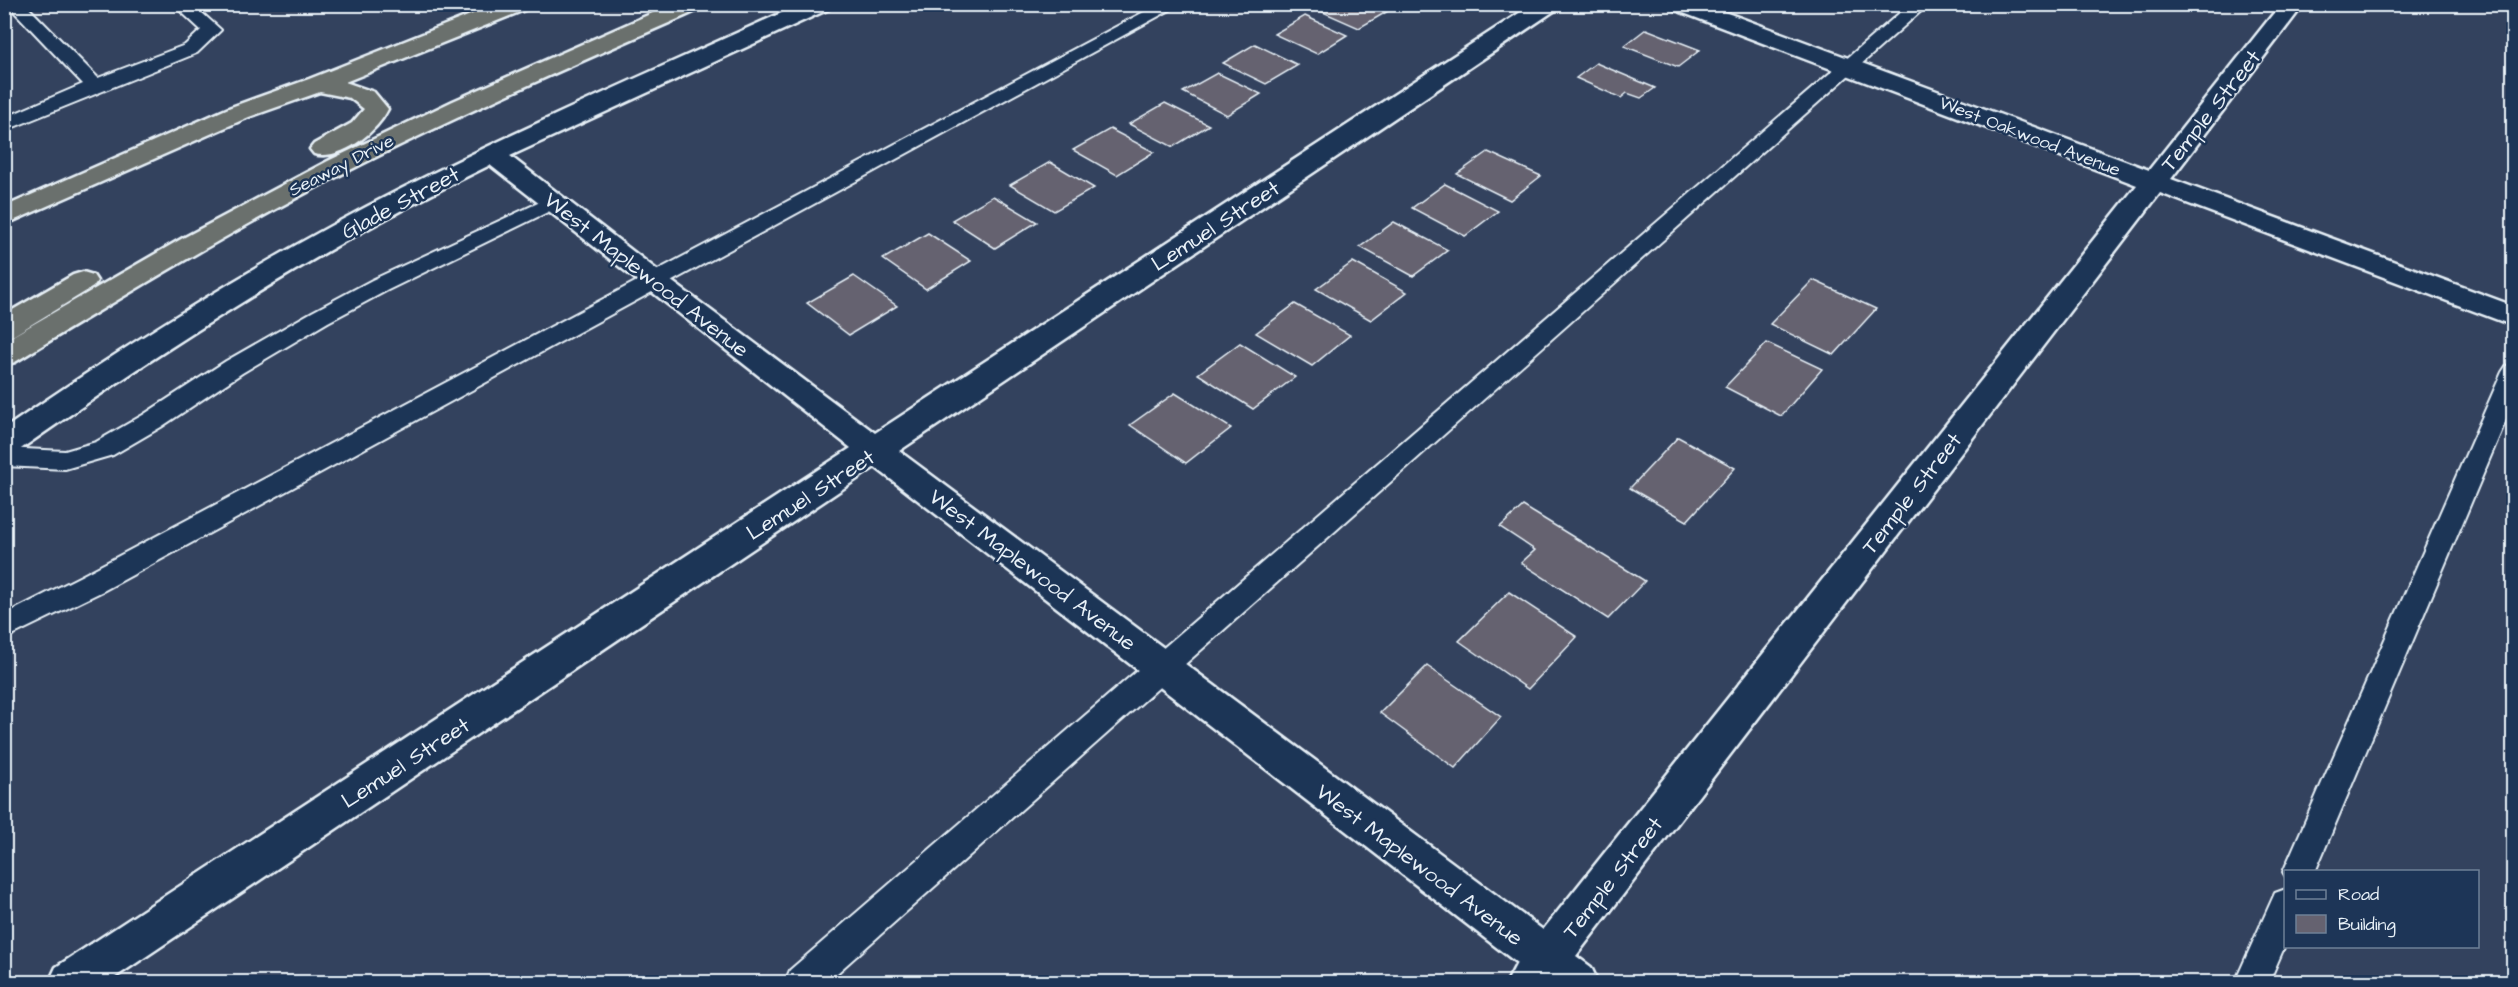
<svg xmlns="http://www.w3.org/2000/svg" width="2518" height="987" font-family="'Architects Daughter',sans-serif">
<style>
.building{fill:#656270;stroke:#e8f1f8;stroke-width:1.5}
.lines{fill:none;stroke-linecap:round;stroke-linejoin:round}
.service-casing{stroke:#e8f1f8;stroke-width:4}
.minor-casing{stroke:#e8f1f8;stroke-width:5}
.trunk-casing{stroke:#e8f1f8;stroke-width:5}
.service{fill:#1d3557;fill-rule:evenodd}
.minor{fill:#1d3557;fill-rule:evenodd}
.trunk{fill:#6b706d;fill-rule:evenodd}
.labels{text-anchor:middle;stroke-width:5;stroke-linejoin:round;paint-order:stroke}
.far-street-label{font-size:18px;fill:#e8f1f8;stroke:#1d3557}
.street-label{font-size:22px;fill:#e8f1f8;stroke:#1d3557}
</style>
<rect width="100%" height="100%" fill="#33425e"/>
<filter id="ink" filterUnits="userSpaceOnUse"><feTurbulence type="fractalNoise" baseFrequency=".0167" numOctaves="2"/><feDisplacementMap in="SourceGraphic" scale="12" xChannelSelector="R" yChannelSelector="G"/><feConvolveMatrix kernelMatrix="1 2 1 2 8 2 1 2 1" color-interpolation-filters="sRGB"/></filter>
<g filter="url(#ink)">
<path class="building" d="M1324,4H1373L1388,11L1359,28L1316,9Z
M1305,16L1347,35L1317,54L1274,34Z
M1646,29L1700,50L1678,67L1624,46Z
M1255,44L1298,65L1266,84L1223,63Z
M1596,63L1655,88L1641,98L1627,93L1621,98L1576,78Z
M1217,73L1261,94L1227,115L1183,92Z
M1165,103L1209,125L1173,147L1129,124Z
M1110,129L1154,152L1117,175L1073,150Z
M1488,152L1541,176L1510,200L1457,174Z
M1050,162L1094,188L1054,211L1010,185Z
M1445,184L1498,211L1465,236L1412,208Z
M993,196L1037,222L995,248L952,220Z
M1394,222L1448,250L1413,276L1360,247Z
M928,233L971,261L926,289L883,259Z
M1353,262L1407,292L1371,320L1316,289Z
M854,276L897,306L849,335L807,303Z
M1813,280L1876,309L1834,355L1770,324Z
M1295,304L1350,335L1312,366L1256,333Z
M1240,343L1295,377L1253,409L1198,374Z
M1767,343L1822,369L1781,416L1725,387Z
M1175,393L1231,428L1186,463L1130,425Z
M1678,437L1735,468L1687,521L1630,488Z
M1523,506L1645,581L1608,619L1521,563L1535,550L1500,527Z
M1509,592L1577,637L1528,689L1459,641Z
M1427,666L1501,717L1455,768L1380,713Z"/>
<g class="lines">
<g class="service-casing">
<path id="service" d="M7,4H25L98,78L185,45L201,30L173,4H192L221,30L197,53L4,131V118L83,84Z
M1159,4H1181L103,591L4,639V615L83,575Z
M1910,4H1929L827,982H785L790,970Z
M553,196L560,198L563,202L560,206L388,290L328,322L242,373L161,427L113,455L65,469L4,466V448L65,451L96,442L143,415L226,361L312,312L372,280Z
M2514,364V401L2315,872H2286V877L2283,872L2502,372L2506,366Z
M2286,889V943L2269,982H2235L2275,893Z"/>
</g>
<g class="minor-casing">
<path id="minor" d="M801,4H832L829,9L510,156L666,277L875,433L1533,4H1560L1557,9L899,451L1543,930L2137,185L1673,9L1670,4H1703L2149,170L2281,4H2304L2171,179L2514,306V326L2160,193L1576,956L1591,967L1598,982H1507L1517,963L875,467L108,982H49L56,967L851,448L490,165C323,246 167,346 15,453L4,456V429C132,341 263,259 401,189C532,123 667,65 801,4Z"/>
</g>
<g class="trunk-casing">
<path id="trunk" d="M498,4H530L527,9L345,82L374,92L388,109C377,132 341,161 314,154L310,149L314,144L352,123L364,109L350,98L320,92L249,117L4,225V207L231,107L309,79Z
M673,4H704L701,9C582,61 462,113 346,172C232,230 123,296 15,362L4,365V341L183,238L328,161L453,101Z
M83,272L93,275L97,281L93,287L14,335L4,338V315L73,275Z"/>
</g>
<use href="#service" class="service"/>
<use href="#minor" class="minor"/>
<use href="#trunk" class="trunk"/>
</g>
</g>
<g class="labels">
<g class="far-street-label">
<text transform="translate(2030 136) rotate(21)" y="6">West Oakwood Avenue</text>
<text transform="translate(341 165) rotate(-27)" y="6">Seaway Drive</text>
</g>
<g class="street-label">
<text transform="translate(2210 110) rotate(-52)" y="8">Temple Street</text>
<text transform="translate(400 202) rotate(-28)" y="8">Glade Street</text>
<text transform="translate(1215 225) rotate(-33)" y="8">Lemuel Street</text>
<text transform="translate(647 274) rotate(38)" y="8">West Maplewood Avenue</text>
<text transform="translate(1911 493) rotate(-52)" y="8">Temple Street</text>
<text transform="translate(810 494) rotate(-33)" y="8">Lemuel Street</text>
<text transform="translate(1033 569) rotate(37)" y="8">West Maplewood Avenue</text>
<text transform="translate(405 762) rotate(-33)" y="8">Lemuel Street</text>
<text transform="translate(1420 864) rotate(37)" y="8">West Maplewood Avenue</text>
<text transform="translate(1612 877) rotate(-52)" y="8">Temple Street</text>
</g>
</g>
<rect width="2518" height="987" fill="none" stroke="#1d3557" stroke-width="24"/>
<rect x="12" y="12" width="2494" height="963" fill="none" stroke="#e8f1f8" stroke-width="2" filter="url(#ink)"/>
<rect x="2284" y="870" width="195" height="78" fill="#1d3557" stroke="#6e8097" stroke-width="1.5"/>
<rect x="2296" y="890" width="30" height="9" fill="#1d3557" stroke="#6e8097" stroke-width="1.5"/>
<text x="2338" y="900" font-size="18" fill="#e8f1f8">Road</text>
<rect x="2296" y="915" width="30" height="18" fill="#656270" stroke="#6e8097" stroke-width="1.5"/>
<text x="2338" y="930" font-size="18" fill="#e8f1f8">Building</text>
</svg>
